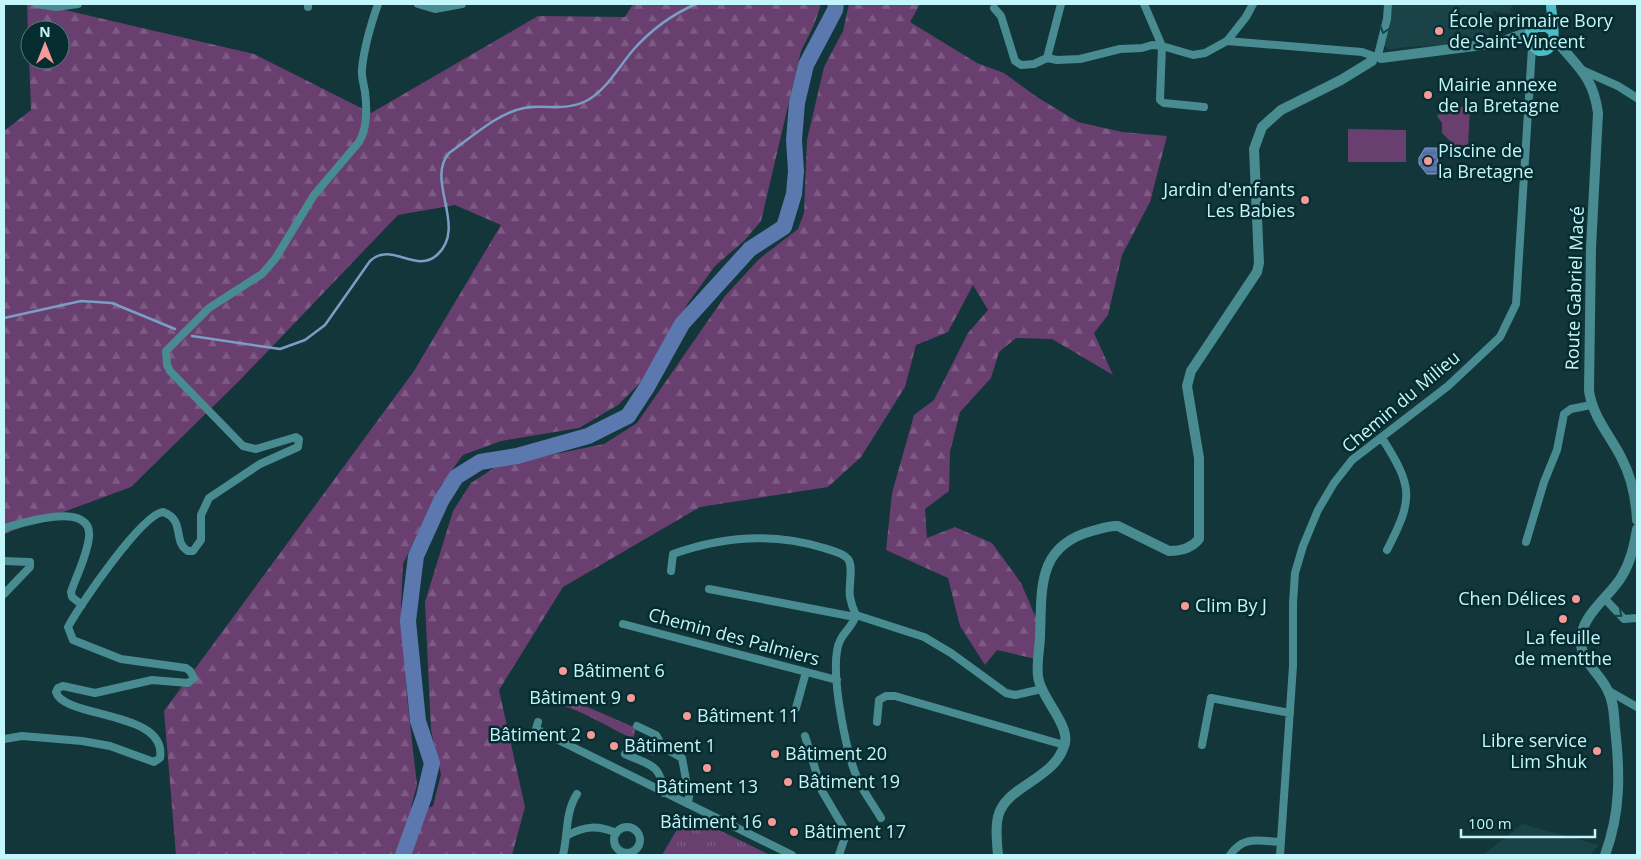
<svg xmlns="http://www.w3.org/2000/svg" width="1641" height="859" font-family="'Open Sans',sans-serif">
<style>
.built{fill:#1a4347}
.grass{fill:url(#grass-tufts)}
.forest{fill:url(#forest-firs);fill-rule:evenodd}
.pitch{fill:#693f6f}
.water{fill:url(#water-rules);stroke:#7a9ec6}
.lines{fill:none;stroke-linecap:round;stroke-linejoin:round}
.stream{stroke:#7a9ec6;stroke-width:2.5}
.river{stroke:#5b78af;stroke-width:16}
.minor{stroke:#488b91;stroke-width:8}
.tertiary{stroke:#488b91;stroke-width:10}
.secondary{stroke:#49bec8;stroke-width:10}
.oneway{stroke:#164448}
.poi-dot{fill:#f59b97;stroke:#062c2f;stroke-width:2}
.labels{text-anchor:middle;stroke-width:5;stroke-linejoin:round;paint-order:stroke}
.poi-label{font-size:18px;fill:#c3f6fa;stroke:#062c2f;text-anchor:start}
.street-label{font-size:18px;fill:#c3f6fa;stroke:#062c2f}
</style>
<defs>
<pattern id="grass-tufts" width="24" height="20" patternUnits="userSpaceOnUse" patternTransform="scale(1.25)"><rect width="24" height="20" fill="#693f6f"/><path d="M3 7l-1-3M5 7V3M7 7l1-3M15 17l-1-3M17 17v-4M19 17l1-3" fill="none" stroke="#7d5b84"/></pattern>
<pattern id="forest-firs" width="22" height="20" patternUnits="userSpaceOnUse" patternTransform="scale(1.25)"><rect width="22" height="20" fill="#693f6f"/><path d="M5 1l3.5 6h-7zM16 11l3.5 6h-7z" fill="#7d5b84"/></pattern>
<pattern id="water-rules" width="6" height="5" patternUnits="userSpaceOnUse" patternTransform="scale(1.25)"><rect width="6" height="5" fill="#5b78af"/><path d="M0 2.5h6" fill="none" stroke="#4c6382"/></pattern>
</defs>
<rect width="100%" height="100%" fill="#123639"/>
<path class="built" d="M1392,4H1512L1510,14L1493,11L1488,41L1470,38L1469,43L1450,42L1449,45L1406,47L1389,50L1383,44L1390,24Z
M1522,824L1599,845L1590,855H1483Z"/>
<path class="grass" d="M569,699L636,728L633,739L649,745L654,756L628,744L631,738C610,728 588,714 564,706Z
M686,814L770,855H662Z"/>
<path class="forest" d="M27,4H39L254,54L371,113L538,16L625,17L633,4H821L814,25L801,51L761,221L744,241L715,266L688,303L661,352L639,384L618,405L579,428L501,441L463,455L441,485L403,564L401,605L407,697L417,785L411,807L419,812L433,806L441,774L431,730L425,602L453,511L471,483L497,466L604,444L637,423L725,296L759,259L798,229L804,213L807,140L824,67L843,31L849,4H920L910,22L977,63L1004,73L1037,97L1078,122L1122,132L1167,136L1150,202L1122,255L1108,315L1094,333L1113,375L1052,339L1016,338L999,352L991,378L960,412L950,452L949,491L925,509L927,538L955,527L992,543L1021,583L1036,618V659L997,650L985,665L960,626L948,578L886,550L892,493L914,415L934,400L968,333L988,310L973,285L948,332L916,345L905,387L861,457L828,487L700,507L563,587L499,690L525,807L512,855H176L164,711L414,371L501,225L455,205L398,215L240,380L131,487L4,534V131L31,110ZM30,30H60V60H30Z"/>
<path class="pitch" d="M1449,106L1470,107L1468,147L1450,146V141L1442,133V123L1437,116Z
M1348,129L1406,130V162H1348Z"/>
<path class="water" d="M1425,148H1437L1438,172L1436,174H1427L1419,164V158Z"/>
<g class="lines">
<path class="stream" d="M4,318L81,301L112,303L175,329
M192,336L280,349L305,340L325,325L370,261C391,241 416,274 437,255C468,227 425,181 449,153C471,138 497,113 524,108C546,104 566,112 588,100C607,89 620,65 634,49C651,30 673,14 696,4"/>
<path class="river" d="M403,855L424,797L432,763L418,721L408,621L416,556L441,501L456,477L480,462L517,456L588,436L628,416L647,387L682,324L750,249L784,227L794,194L796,171L794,140L797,103L806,65L835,10L836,4"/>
<path class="minor" d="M36,4L56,7L78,4
M418,4L435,9L462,4
M1061,4L1047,58L1057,60L1080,59L1120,49L1142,48L1152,45L1162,46L1193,55L1205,53L1227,41L1362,52L1373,56
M1144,4L1162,46L1160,100L1164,103L1204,107
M308,7V4
M994,8L1001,16L1015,61L1021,65L1034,64L1047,58
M1227,41L1246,17L1253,4
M1378,55L1387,19L1388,4
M1582,70L1618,86L1637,98
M1382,438C1413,487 1414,498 1387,550
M4,528C22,523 93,500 89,537C87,556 77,574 71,592L72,597L82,605
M1526,542L1544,482L1557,450L1564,414L1571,409L1591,405
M4,561L30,562V567L4,594
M671,571L673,554C723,536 772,532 824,548C832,551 842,552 848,559C854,567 848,587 850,597C851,603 853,609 856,615
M709,589L855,617
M1605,599L1624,619L1637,618
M856,615C852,629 839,634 837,651C832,680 846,755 859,782C865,794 874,806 881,818
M856,615L924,637L951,653L1006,693L1015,695L1042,689
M623,624L837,680
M1609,691L1637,707
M796,708L806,672
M538,722L536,729L792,855
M877,722L879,700L886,696H895L1064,745
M637,726L656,735L663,747L682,758L689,796L688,804
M805,736L822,791L845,830V837L839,855
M4,739L22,736L82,741L110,746L154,762L160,758C168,710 64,719 56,692L58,688L63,686L95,693L152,680L188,683L194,678L190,671L186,668L121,659L73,640L68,627C79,606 142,514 163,512C186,520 172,542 188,551H193L201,540V515L209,498L260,464L298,447L299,439L296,437L256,449L243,446L170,371L167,365L166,351L209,308L262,274L275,259L314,195L359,142C367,129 367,108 365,92C364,85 361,76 362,69C364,47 371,24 378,4
M1202,745L1211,698L1290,713
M795,752L808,749
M625,754C651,766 660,763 664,793
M614 840a13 13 0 1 1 26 0a13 13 0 1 1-26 0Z
M568,835C585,826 598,825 616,833
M563,855C568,835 565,812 577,794
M1230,855C1244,835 1259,841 1281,842
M1280,855L1293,666V603L1295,573L1303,546L1318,510L1334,483L1352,460L1448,386L1481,355L1500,337L1516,304L1532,48"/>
<path class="tertiary" d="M1554,38C1576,66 1593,75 1598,113L1591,248L1589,391C1593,417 1609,434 1621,457C1631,476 1636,499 1637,520
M1381,58L1498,43L1531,31
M998,855C997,843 995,829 998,817C1005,785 1056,780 1065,743C1069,725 1043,699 1039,681C1035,668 1040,649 1040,636C1042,590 1036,546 1092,531C1100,529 1109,525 1118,526L1169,551C1180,551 1192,548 1199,539V458L1187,386L1191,371L1257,272L1259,263L1254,149L1262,127L1281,110L1341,80L1372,61
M1605,855C1621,812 1620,772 1615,728C1614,716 1614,702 1608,691C1601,674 1581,662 1581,642C1580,615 1610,597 1622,576C1631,561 1634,546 1637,529"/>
<path class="secondary" d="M1551,4C1551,18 1562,52 1539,51L1530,44L1529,34L1536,27H1547L1553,32"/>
</g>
<defs><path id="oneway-chevron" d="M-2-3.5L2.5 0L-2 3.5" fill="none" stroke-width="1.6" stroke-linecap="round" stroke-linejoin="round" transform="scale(1.25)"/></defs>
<g class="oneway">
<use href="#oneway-chevron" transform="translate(1384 30) rotate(108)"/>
<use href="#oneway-chevron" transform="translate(1619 614) rotate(40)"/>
</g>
<g class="poi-dot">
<circle cx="1439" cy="31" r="5"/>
<circle cx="1428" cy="95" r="5"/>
<circle cx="1428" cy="161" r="5"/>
<circle cx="1305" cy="200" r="5"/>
<circle cx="1576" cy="599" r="5"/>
<circle cx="1185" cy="606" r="5"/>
<circle cx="1563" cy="619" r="5"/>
<circle cx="563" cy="671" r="5"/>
<circle cx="631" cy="698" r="5"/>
<circle cx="687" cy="716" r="5"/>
<circle cx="591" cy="735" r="5"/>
<circle cx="614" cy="746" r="5"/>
<circle cx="1597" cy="751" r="5"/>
<circle cx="775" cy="754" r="5"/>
<circle cx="707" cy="768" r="5"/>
<circle cx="788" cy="782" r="5"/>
<circle cx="772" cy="822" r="5"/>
<circle cx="794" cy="832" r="5"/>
</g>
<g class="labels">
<g class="poi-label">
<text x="1449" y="27">École primaire Bory<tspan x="1449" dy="21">de Saint-Vincent</tspan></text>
<text x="1438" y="91">Mairie annexe<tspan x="1438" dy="21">de la Bretagne</tspan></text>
<text x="1438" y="157">Piscine de<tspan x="1438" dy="21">la Bretagne</tspan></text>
<text x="1295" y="196" text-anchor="end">Jardin d'enfants<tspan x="1295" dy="21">Les Babies</tspan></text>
<text x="1566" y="605" text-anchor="end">Chen Délices</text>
<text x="1195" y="612">Clim By J</text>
<text x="1563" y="644" text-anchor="middle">La feuille<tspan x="1563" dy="21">de mentthe</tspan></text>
<text x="573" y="677">Bâtiment 6</text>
<text x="621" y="704" text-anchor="end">Bâtiment 9</text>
<text x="697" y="722">Bâtiment 11</text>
<text x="581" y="741" text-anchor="end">Bâtiment 2</text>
<text x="1587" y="747" text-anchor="end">Libre service<tspan x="1587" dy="21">Lim Shuk</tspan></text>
<text x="624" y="752">Bâtiment 1</text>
<text x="785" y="760">Bâtiment 20</text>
<text x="798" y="788">Bâtiment 19</text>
<text x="707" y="793" text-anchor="middle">Bâtiment 13</text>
<text x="762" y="828" text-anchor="end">Bâtiment 16</text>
<text x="804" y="838">Bâtiment 17</text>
</g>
<g class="street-label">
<text transform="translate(1575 288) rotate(-88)" y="6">Route Gabriel Macé</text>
<text transform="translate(1401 402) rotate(-40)" y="6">Chemin du Milieu</text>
<text transform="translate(734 637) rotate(15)" y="6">Chemin des Palmiers</text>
</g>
</g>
<rect width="1641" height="859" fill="none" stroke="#c3f6fa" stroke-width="10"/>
<g transform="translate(45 45)"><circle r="24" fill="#062c2f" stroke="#527d80"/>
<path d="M0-4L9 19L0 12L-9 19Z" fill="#f59b97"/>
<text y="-8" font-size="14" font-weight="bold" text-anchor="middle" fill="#c3f6fa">N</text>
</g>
<path d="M1461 829v8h134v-8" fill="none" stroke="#c3f6fa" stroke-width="2.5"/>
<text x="1468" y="829" font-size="15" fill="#c3f6fa" stroke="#062c2f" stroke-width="4" paint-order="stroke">100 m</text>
</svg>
